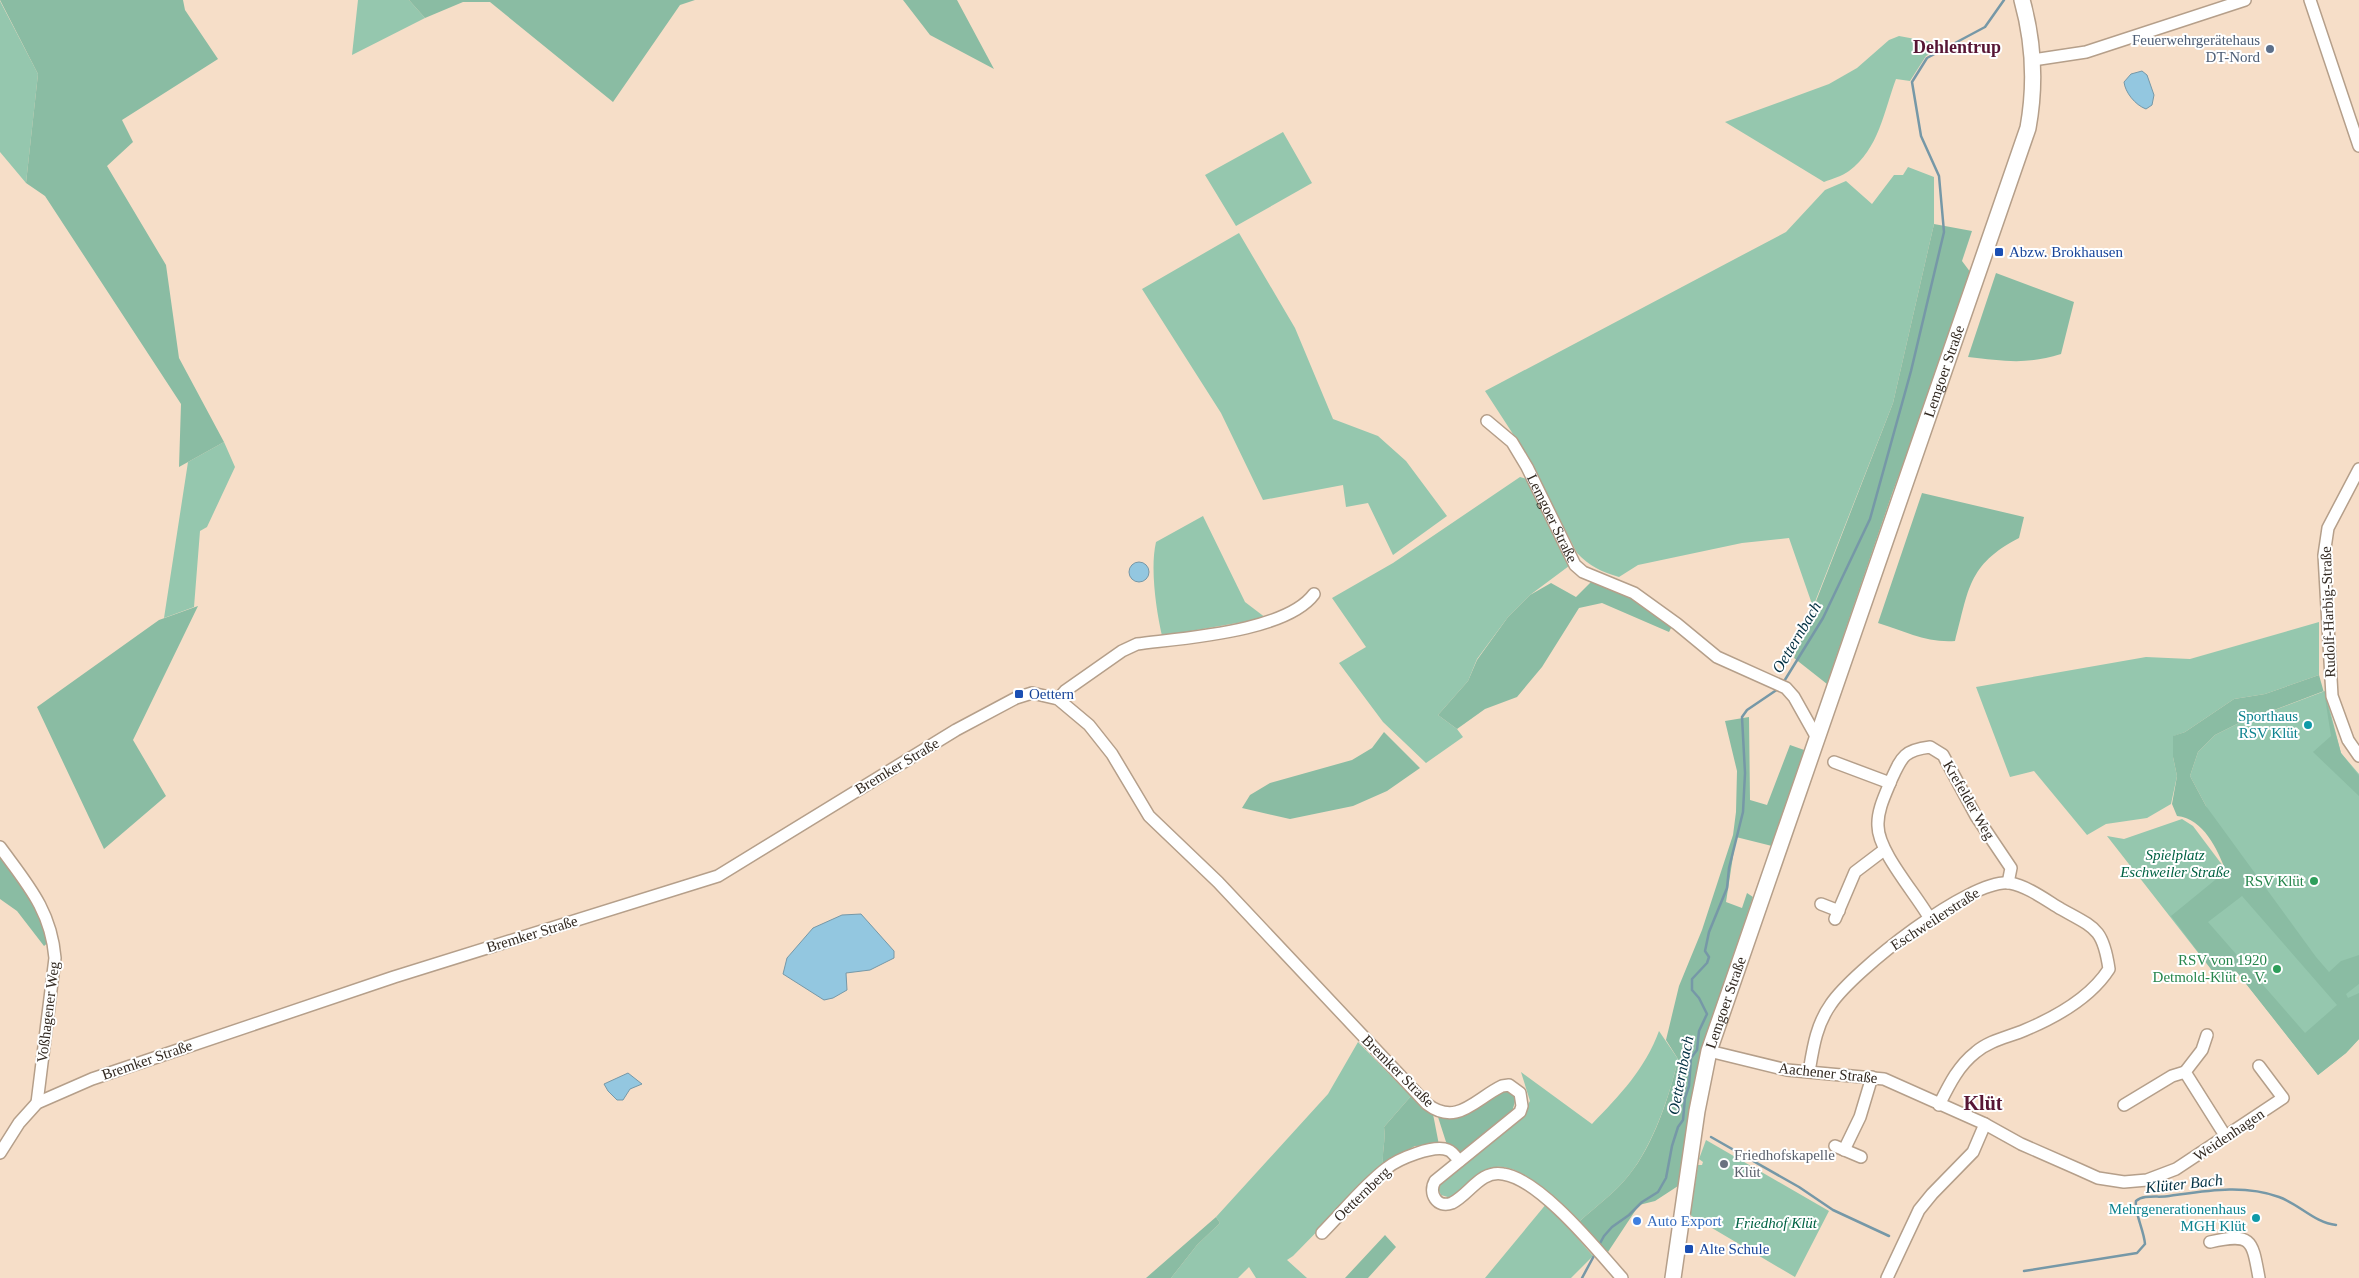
<svg xmlns="http://www.w3.org/2000/svg" width="2359" height="1278" font-family="Georgia,serif">
<style>
.green{fill:#95c7ae}
.forest{fill:#8abca3;fill-rule:evenodd}
.water{fill:#93c7e0;stroke:#7698a7}
.lines{fill:none;stroke-linecap:round;stroke-linejoin:round}
.stream{stroke:#7698a7;stroke-width:2.5}
.minor-casing{stroke:#b59f8a;stroke-width:14}
.major-casing{stroke:#b59f8a;stroke-width:18}
.minor{stroke:#fff;stroke-width:11}
.major{stroke:#fff;stroke-width:15}
.service-dot{fill:#5c6f8a;stroke:#fff;stroke-width:2}
.transit-dot{fill:#1a4fb4;stroke:#fff;stroke-width:2}
.culture-dot{fill:#0f9aa8;stroke:#fff;stroke-width:2}
.leisure-dot{fill:#2e9e5b;stroke:#fff;stroke-width:2}
.worship-dot{fill:#6b7280;stroke:#fff;stroke-width:2}
.shop-dot{fill:#3f7fe0;stroke:#fff;stroke-width:2}
.labels{text-anchor:middle;stroke-width:4;stroke-linejoin:round;paint-order:stroke}
.service-label{font-size:15px;fill:#4e5e75;stroke:#fff;text-anchor:end}
.transit-label{font-size:15px;fill:#164399;stroke:#fff;text-anchor:start}
.street-label{font-size:15px;fill:#322921;stroke:#fff}
.culture-label{font-size:15px;fill:#0d838f;stroke:#fff;text-anchor:end}
.park-label{font-size:15px;font-style:italic;fill:#006243;stroke:#fff}
.leisure-label{font-size:15px;fill:#27864d;stroke:#fff;text-anchor:end}
.worship-label{font-size:15px;fill:#5b616d;stroke:#fff;text-anchor:start}
.shop-label{font-size:15px;fill:#366cbe;stroke:#fff;text-anchor:start}
.water-label{font-size:16px;font-style:italic;fill:#002f41;stroke:#fff}
.quarter-label{font-size:18px;font-weight:bold;fill:#571635;stroke:#fff}
.district-label{font-size:20px;font-weight:bold;fill:#571635;stroke:#fff}
</style>
<rect width="100%" height="100%" fill="#f6dec8"/>
<path class="green" d="M358,0H409L425,18L352,55Z
M0,1L38,74L26,183L0,152Z
M1899,36L1937,43L1942,48L1926,56L1910,81L1896,79C1884,111 1879,149 1849,171C1842,176 1832,179 1824,182L1725,122L1829,84L1857,68L1889,40Z
M1283,132L1312,183L1236,226L1205,175Z
M1908,167L1934,177V224L1893,403L1813,607L1789,538L1742,543L1638,565L1619,577C1602,572 1589,566 1577,553L1528,457L1485,391L1786,232L1825,190L1846,181L1872,204L1894,175H1903Z
M1239,233L1295,328L1333,419L1378,436L1406,461L1447,516L1393,555L1368,503L1346,507L1343,485L1263,500L1221,413L1142,289Z
M224,442L235,467L207,527L200,531L194,607L164,618L188,462Z
M1520,477L1527,479L1569,566L1530,595L1508,617L1477,659L1468,681L1438,715L1457,729L1463,737L1426,763L1383,722L1339,663L1366,647L1332,598L1393,563Z
M1203,516L1245,602L1266,618L1162,636C1156,609 1150,568 1156,542Z
M2319,622V675L2265,694L2234,699L2185,732L2174,736L2173,757L2177,776L2171,804L2147,818L2106,824L2087,835L2034,771L2010,777L1976,687L2146,657L2190,659Z
M2325,691L2341,753L2359,774V1039L2346,1053L2318,1075L2236,971L2221,982L2107,836L2124,839L2182,819L2193,826L2226,870L2206,806L2190,776L2198,752L2215,735L2237,724Z
M1659,1031L1678,1059C1670,1095 1653,1145 1629,1175C1616,1192 1595,1207 1579,1222C1560,1204 1518,1156 1488,1169C1475,1174 1462,1189 1451,1198L1441,1195L1438,1189L1441,1181L1520,1118L1530,1101L1521,1072L1592,1124C1620,1095 1645,1069 1659,1031Z
M1358,1042L1411,1096L1384,1127C1386,1141 1382,1150 1383,1164L1293,1256L1287,1260L1307,1278H1256L1249,1267L1238,1278H1171L1197,1245L1220,1223L1216,1217L1328,1094Z
M1706,1140L1829,1211L1795,1277L1690,1215L1698,1165H1702L1703,1162L1699,1159Z
M1547,1203L1593,1256L1571,1278H1485Z"/>
<path class="forest" d="M0,0H183L185,10L218,59L122,120L133,142L107,166L166,265L179,358L224,442L179,467L181,404L45,196L26,183L38,74Z
M409,0H695L680,5L613,102L490,2H463L425,18Z
M903,0H957L994,69L930,35Z
M1934,224L1972,231L1962,261L1971,273L1943,358L1893,491L1827,684L1794,658L1893,403Z
M1996,273L2074,302L2061,354C2026,365 2004,361 1968,357Z
M1922,493L2024,517L2019,538C1967,565 1969,590 1955,641C1926,643 1905,631 1878,623Z
M1592,581L1628,590L1672,626L1669,632L1602,603L1579,608L1542,667L1517,697L1485,709L1457,729L1438,715L1468,681L1477,660L1508,617L1530,595L1551,583L1576,597Z
M198,606L133,740L166,796L104,849L37,707L159,620Z
M2319,675L2341,753L2359,776V796L2313,752L2331,736L2324,691L2237,724L2215,735L2198,752L2190,776L2206,806L2316,957L2329,972L2341,961L2359,955V984L2346,994L2348,998L2359,993V1039L2346,1053L2318,1075L2236,971L2221,982L2171,916L2226,871C2217,849 2204,819 2177,816L2172,804L2177,776L2173,757V736L2185,732L2234,699L2265,694ZM2242,896L2337,1005L2305,1033L2208,922Z
M1749,717L1750,800L1767,805L1790,745L1807,751L1772,846L1736,837L1726,902L1742,908L1747,893L1753,897L1721,993L1695,1080L1678,1186L1655,1201L1639,1205L1606,1255L1579,1222C1595,1207 1616,1192 1629,1175C1653,1146 1670,1095 1678,1059L1666,1040L1679,986L1702,930L1733,835L1736,812L1737,771L1725,721Z
M1384,732L1420,768L1387,791L1353,806L1290,819L1242,808L1250,795L1270,783L1352,760L1372,748Z
M0,851L23,884L51,940L44,946L17,911L0,899Z
M1505,1091L1513,1093L1516,1098L1512,1112L1460,1153L1447,1145L1438,1117C1466,1123 1481,1099 1505,1091Z
M1411,1096L1433,1114L1439,1145L1415,1146L1383,1164C1382,1150 1386,1141 1384,1127Z
M1216,1217L1220,1223L1197,1245L1171,1278H1146Z
M1385,1235L1396,1247L1368,1278H1345Z"/>
<path class="water" d="M2142,71L2147,75L2154,95L2152,105L2146,109C2135,105 2125,92 2124,82L2131,74Z
M1129 572a10 10 0 1 1 20 0a10 10 0 1 1-20 0Z
M861,914L894,951V958L870,970L846,973L847,990L833,998L824,1000L783,974L787,958L813,928L842,915Z
M628,1073L642,1084L630,1089L623,1100H617L608,1091L604,1084Z"/>
<g class="lines">
<path class="stream" d="M1783,683L1823,618L1870,519L1911,371L1944,232L1939,176L1921,136L1912,82L1927,58L1985,27L2004,0
M1711,1137L1799,1187L1833,1210L1889,1236
M1598,1247L1604,1236L1612,1227L1629,1215L1642,1202L1658,1192L1666,1178L1672,1146L1678,1127L1683,1120L1685,1098L1689,1086L1691,1058L1697,1050L1699,1031L1707,1014L1699,998L1692,990V979L1707,963L1709,957L1705,951L1709,932L1727,888L1729,868L1743,812L1745,773L1742,717L1747,710L1778,689
M2024,1271L2137,1253L2145,1244C2144,1230 2134,1212 2136,1201C2144,1194 2159,1198 2169,1196C2206,1191 2243,1184 2279,1197C2299,1204 2315,1223 2336,1225
M1582,1278L1596,1252"/>
<g class="minor-casing">
<g id="minor">
<path d="M2310,0L2359,146"/>
<path d="M2033,60L2086,52L2245,0"/>
<path id="s1" d="M1487,421L1512,442L1527,467L1575,565L1583,572L1634,593L1677,624L1717,657L1786,688L1794,697L1817,738"/>
<path d="M2359,469L2328,528L2324,555L2332,696L2348,740L2359,756"/>
<path d="M1058,699L1065,691L1122,651L1137,644C1182,638 1286,632 1314,594"/>
<path d="M1834,762L1890,783"/>
<path d="M0,847C27,884 51,910 55,958L37,1103"/>
<path d="M1821,904L1839,911"/>
<path d="M1835,919L1855,872L1884,850"/>
<path d="M1930,919C1917,895 1878,852 1878,826C1877,810 1886,793 1892,778C1902,756 1905,750 1930,747L1943,755L1976,816L2011,868L2008,883"/>
<path d="M2207,1035L2202,1050L2185,1072L2226,1137"/>
<path d="M1709,1051L1787,1070L1884,1079L1985,1124L2021,1144L2078,1169L2098,1178L2124,1182L2147,1180L2176,1169L2283,1098L2259,1066"/>
<path d="M1809,1072C1813,1048 1816,1025 1831,1004C1853,971 1970,878 2010,883C2027,886 2046,900 2061,909C2095,928 2103,928 2109,969C2091,997 2056,1017 2025,1030C2009,1037 1990,1040 1976,1052C1958,1066 1949,1085 1939,1105"/>
<path d="M2124,1105L2172,1076L2185,1072"/>
<path d="M1835,1146L1861,1157"/>
<path d="M1844,1150L1860,1117L1872,1077"/>
<path d="M0,1153L19,1123L37,1103L92,1079L394,977L718,876L956,730L1016,698L1032,693L1058,699L1089,725L1112,754L1149,816L1218,882L1427,1104C1457,1127 1475,1099 1502,1086L1509,1085L1520,1093L1522,1106L1520,1112L1435,1181C1428,1193 1437,1209 1452,1203C1470,1194 1480,1170 1503,1174C1540,1179 1597,1250 1622,1278"/>
<path d="M1322,1233C1343,1212 1363,1186 1387,1168C1398,1159 1434,1144 1448,1150C1453,1152 1456,1157 1459,1161"/>
<path d="M2210,1242C2252,1233 2252,1239 2259,1278"/>
<path d="M1887,1278L1919,1210L1932,1194L1973,1152L1985,1124"/>
</g>
</g>
<g class="major-casing">
<g id="major">
<path id="s2" d="M1673,1278L1697,1111L1709,1051L2028,128C2036,84 2034,43 2022,0"/>
</g>
</g>
<use href="#minor" class="minor"/>
<use href="#major" class="major"/>
</g>
<circle class="service-dot" cx="2270" cy="49" r="5"/>
<g class="transit-dot">
<rect x="1994" y="247" width="10" height="10" rx="2.5"/>
<rect x="1014" y="689" width="10" height="10" rx="2.5"/>
<rect x="1684" y="1244" width="10" height="10" rx="2.5"/>
</g>
<g class="culture-dot">
<circle cx="2308" cy="725" r="5"/>
<circle cx="2256" cy="1218" r="5"/>
</g>
<g class="leisure-dot">
<circle cx="2314" cy="881" r="5"/>
<circle cx="2277" cy="969" r="5"/>
</g>
<circle class="worship-dot" cx="1724" cy="1164" r="5"/>
<circle class="shop-dot" cx="1637" cy="1221" r="5"/>
<g class="labels">
<g class="service-label">
<text x="2260" y="45">Feuerwehrgerätehaus<tspan x="2260" dy="17">DT-Nord</tspan></text>
</g>
<g class="transit-label">
<text x="2009" y="257">Abzw. Brokhausen</text>
<text x="1029" y="699">Oettern</text>
<text x="1699" y="1254">Alte Schule</text>
</g>
<g class="street-label">
<text dy="5" stroke="none"><textPath href="#s2" startOffset="949">Lemgoer Straße</textPath></text>
<text dy="5" stroke="none"><textPath href="#s1" startOffset="119">Lemgoer Straße</textPath></text>
<text transform="translate(2328 612) rotate(-92)" y="5">Rudolf-Harbig-Straße</text>
<text transform="translate(897 766) rotate(-31)" y="5">Bremker Straße</text>
<text transform="translate(1969 800) rotate(60)" y="5">Krefelder Weg</text>
<text transform="translate(1935 919) rotate(-33)" y="5">Eschweilerstraße</text>
<text transform="translate(532 934) rotate(-17)" y="5">Bremker Straße</text>
<text dy="5" stroke="none"><textPath href="#s2" startOffset="281">Lemgoer Straße</textPath></text>
<text transform="translate(48 1012) rotate(-83)" y="5">Voßhagener Weg</text>
<text transform="translate(147 1060) rotate(-19)" y="5">Bremker Straße</text>
<text transform="translate(1398 1071) rotate(45)" y="5">Bremker Straße</text>
<text transform="translate(1828 1073) rotate(6)" y="5">Aachener Straße</text>
<text transform="translate(2229 1135) rotate(-34)" y="5">Weidenhagen</text>
<text transform="translate(1362 1194) rotate(-44)" y="5">Oetternberg</text>
</g>
<g class="culture-label">
<text x="2298" y="721">Sporthaus<tspan x="2298" dy="17">RSV Klüt</tspan></text>
<text x="2246" y="1214">Mehrgenerationenhaus<tspan x="2246" dy="17">MGH Klüt</tspan></text>
</g>
<g class="park-label">
<text x="2175" y="860">Spielplatz<tspan x="2175" dy="17">Eschweiler Straße</tspan></text>
<text x="1776" y="1228">Friedhof Klüt</text>
</g>
<g class="leisure-label">
<text x="2304" y="886">RSV Klüt</text>
<text x="2267" y="965">RSV von 1920<tspan x="2267" dy="17">Detmold-Klüt e. V.</tspan></text>
</g>
<g class="worship-label">
<text x="1734" y="1160">Friedhofskapelle<tspan x="1734" dy="17">Klüt</tspan></text>
</g>
<g class="shop-label">
<text x="1647" y="1226">Auto Export</text>
</g>
<g class="water-label">
<text transform="translate(1796 637) rotate(-59)" y="6">Oetternbach</text>
<text transform="translate(1680 1075) rotate(-79)" y="6">Oetternbach</text>
<text transform="translate(2184 1183) rotate(-6)" y="6">Klüter Bach</text>
</g>
<g class="quarter-label">
<text x="1957" y="53">Dehlentrup</text>
</g>
<g class="district-label">
<text x="1983" y="1110">Klüt</text>
</g>
</g>
</svg>
